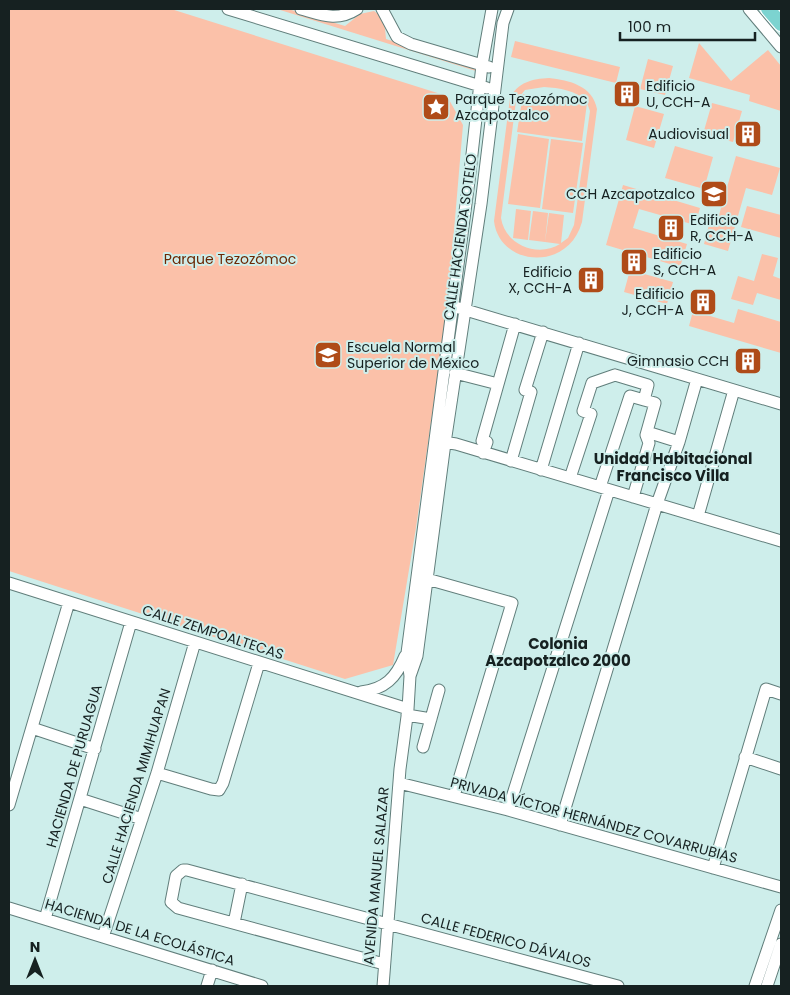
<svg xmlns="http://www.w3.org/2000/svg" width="790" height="995" font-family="Poppins,sans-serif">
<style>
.green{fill:#fbc1a9;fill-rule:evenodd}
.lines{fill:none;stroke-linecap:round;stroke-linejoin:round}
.minor-casing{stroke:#617e7b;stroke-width:13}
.major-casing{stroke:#fff;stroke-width:16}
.minor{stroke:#fff;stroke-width:11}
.major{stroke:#7cd3d0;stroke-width:14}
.labels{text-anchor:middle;stroke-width:4;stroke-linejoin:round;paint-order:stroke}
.poi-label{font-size:14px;fill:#162121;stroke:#ceeeeb;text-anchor:start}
.street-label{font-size:14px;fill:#162121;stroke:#ceeeeb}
.park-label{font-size:14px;fill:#6b2804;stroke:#ceeeeb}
.neighbourhood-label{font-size:15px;font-weight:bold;fill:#162121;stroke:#ceeeeb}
</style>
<rect width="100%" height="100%" fill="#ceeeeb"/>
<path class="green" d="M9,9H171L447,96L463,125L448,301L416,528L393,665L345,679L9,571Z
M277,9H288L345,26L360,14L374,11C385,18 385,27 386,39L476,68V71Z
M515,41L620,67L616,83L511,57Z
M699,43L731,81L768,50L781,66V111L749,101L750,95L689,78Z
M648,59L673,66L665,95L640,89Z
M549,78C569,80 593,86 597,109L582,222C568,273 499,266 494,221L510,98C518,82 532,79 549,78ZM544,87C559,88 576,90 587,102L523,94L517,132L582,141L587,103L590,111L574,225L568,238L561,243L564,215L549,213L545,242L560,244C538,258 505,245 501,218L516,101L525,90Z
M712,103L742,111L733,142L703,134Z
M635,106L664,114L654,148L626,140Z
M518,134L549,139L540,208L508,204Z
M551,139L583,143L573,213L542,209Z
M675,146L713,157L704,189L665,178Z
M736,156L780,168L772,195L746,188L728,251L704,244L710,221L717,222Z
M623,185L700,208L695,225L639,209L633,228L687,244L680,267L606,245Z
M747,206L781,215V238L741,227Z
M516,209L531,211L528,240L513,238Z
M533,211L548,213L545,242L529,240Z
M762,254L778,258L773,276L781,279V300L757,293L753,305L731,299L738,276L754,281Z
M630,270L673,282L667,304L624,292Z
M738,309L781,322V353L689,326L693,311L734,323Z"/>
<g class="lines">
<g class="minor-casing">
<path id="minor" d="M228,9L487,88
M301,9C322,15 337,22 357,9
M382,9L397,37L411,44L489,67
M749,9L781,47
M459,308L781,404
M455,373L498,384
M647,432L679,442
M437,441L456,444L781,541
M483,453L487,442L482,441L515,324
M511,461L531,392L525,390L543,332
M541,470L579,343
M570,478L591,414L583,411L592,383L615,375
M600,487L630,396L644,400L648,385L615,375
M633,497L649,443L646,435L655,403L644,400
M698,516L734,390
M427,579L512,603L454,796
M9,583L408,709
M410,676L417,656L445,443L481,204L503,23L508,9
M361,692C385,689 396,678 405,656
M407,715L431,719
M32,728L95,749
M423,747L439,690
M745,757L781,769
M157,773L211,789L219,790L223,783L259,663
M399,783L508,810L781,887
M80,799L142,819
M9,805L69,602
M508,810L609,490
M560,825L657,504L679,442L697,379
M713,868L766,689L781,694
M9,908L262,986
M45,919L131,622
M234,923L242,884
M103,937L157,773L195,642
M384,964L178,908L171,902L176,876L183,870H187L618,986
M207,986L212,970
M383,986L400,769L408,709L410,676L407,653L469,181L482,65L492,9
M755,986L781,910
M767,986L781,944"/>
</g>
<g class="major-casing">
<path id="major" d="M768,9L781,24"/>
</g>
<use href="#minor" class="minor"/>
<use href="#major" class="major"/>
</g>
<defs>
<g id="building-square" transform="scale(1.4375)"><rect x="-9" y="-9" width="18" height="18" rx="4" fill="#af4b18" stroke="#ceeeeb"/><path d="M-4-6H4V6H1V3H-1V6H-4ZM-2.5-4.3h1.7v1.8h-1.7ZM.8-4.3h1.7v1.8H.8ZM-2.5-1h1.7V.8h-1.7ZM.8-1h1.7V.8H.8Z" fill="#fff"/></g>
<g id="sight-square" transform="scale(1.4375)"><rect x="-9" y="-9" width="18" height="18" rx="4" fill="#af4b18" stroke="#ceeeeb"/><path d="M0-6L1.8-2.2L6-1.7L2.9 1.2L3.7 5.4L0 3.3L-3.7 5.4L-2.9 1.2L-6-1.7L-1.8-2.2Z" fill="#fff"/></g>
<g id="school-square" transform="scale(1.4375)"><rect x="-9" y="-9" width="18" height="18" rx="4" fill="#af4b18" stroke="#ceeeeb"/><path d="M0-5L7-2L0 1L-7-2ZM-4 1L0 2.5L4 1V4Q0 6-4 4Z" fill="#fff"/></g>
</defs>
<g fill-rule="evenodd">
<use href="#building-square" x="627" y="94"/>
<use href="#sight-square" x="436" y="107"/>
<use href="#building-square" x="748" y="134"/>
<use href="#school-square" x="714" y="194"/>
<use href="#building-square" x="671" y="228"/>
<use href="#building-square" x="634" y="262"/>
<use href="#building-square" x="591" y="280"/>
<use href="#building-square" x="703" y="302"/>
<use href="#school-square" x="328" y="355"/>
<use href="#building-square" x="748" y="361"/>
</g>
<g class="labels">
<g class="poi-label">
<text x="646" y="91">Edificio<tspan x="646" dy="16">U, CCH-A</tspan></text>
<text x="455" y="104">Parque Tezozómoc<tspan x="455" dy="16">Azcapotzalco</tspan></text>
<text x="729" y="139" text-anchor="end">Audiovisual</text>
<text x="695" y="199" text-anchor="end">CCH Azcapotzalco</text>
<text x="690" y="225">Edificio<tspan x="690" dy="16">R, CCH-A</tspan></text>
<text x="653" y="259">Edificio<tspan x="653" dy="16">S, CCH-A</tspan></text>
<text x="572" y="277" text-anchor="end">Edificio<tspan x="572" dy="16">X, CCH-A</tspan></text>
<text x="684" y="299" text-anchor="end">Edificio<tspan x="684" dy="16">J, CCH-A</tspan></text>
<text x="347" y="352">Escuela Normal<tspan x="347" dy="16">Superior de México</tspan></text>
<text x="729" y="366" text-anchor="end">Gimnasio CCH</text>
</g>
<g class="street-label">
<text transform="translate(460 237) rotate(-82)" y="5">CALLE HACIENDA SOTELO</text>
<text transform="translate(213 632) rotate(18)" y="5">CALLE ZEMPOALTECAS</text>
<text transform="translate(74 766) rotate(-74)" y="5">HACIENDA DE PURUAGUA</text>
<text transform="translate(136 786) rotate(-73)" y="5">CALLE HACIENDA MIMIHUAPAN</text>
<text transform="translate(594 820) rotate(15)" y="5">PRIVADA VÍCTOR HERNÁNDEZ COVARRUBIAS</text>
<text transform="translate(376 876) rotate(-85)" y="5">AVENIDA MANUEL SALAZAR</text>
<text transform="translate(140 932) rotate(17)" y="5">HACIENDA DE LA ECOLÁSTICA</text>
<text transform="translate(506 940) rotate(15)" y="5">CALLE FEDERICO DÁVALOS</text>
</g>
<g class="park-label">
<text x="230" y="264">Parque Tezozómoc</text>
</g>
<g class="neighbourhood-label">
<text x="673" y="464">Unidad Habitacional<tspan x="673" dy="17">Francisco Villa</tspan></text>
<text x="558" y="649">Colonia<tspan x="558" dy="17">Azcapotzalco 2000</tspan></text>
</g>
</g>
<rect width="790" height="995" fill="none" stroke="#162121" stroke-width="20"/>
<g transform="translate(35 960)" stroke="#ceeeeb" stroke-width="4" paint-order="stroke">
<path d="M0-4L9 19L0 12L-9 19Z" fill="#162121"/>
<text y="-8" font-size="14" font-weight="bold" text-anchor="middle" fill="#162121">N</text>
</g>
<path d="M620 32v8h135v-8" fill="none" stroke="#162121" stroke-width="2.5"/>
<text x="628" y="32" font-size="15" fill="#162121" stroke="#ceeeeb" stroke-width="4" paint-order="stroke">100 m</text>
</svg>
